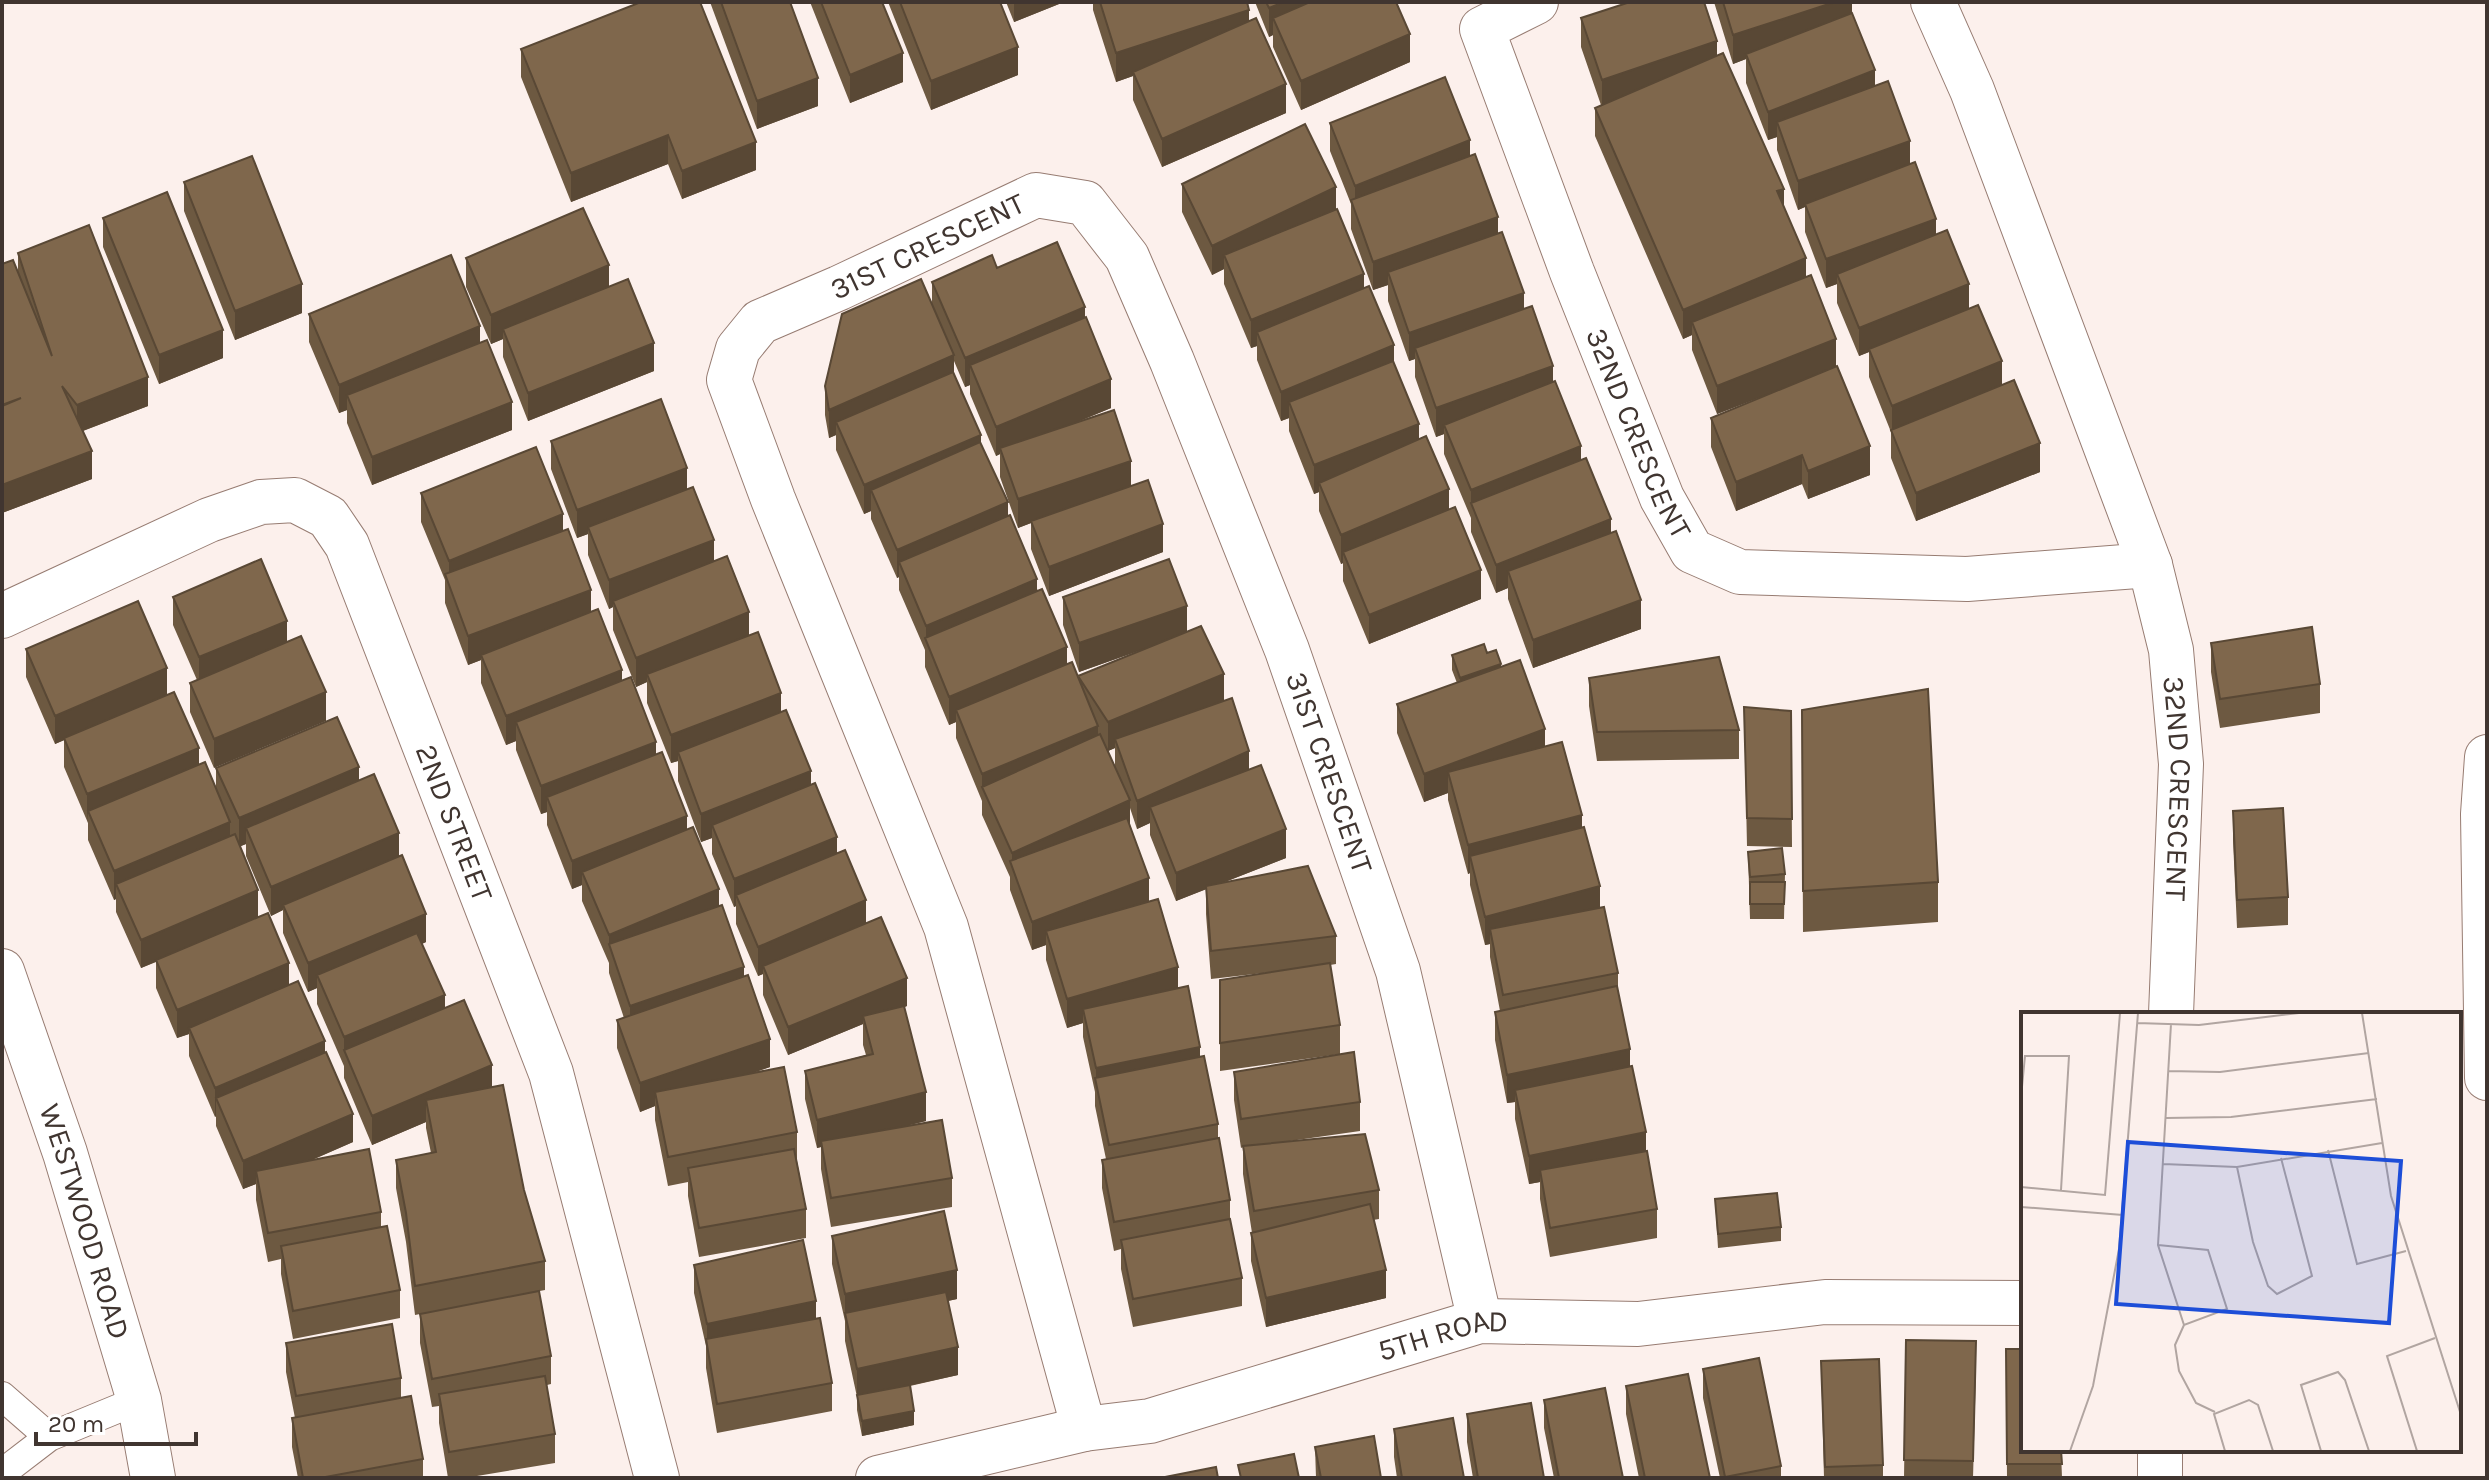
<svg xmlns="http://www.w3.org/2000/svg" width="2489" height="1480" font-family="Karla,sans-serif">
<style>
.lines{fill:none;stroke-linecap:round;stroke-linejoin:round}
.service-casing{stroke:#977c72;stroke-width:30}
.minor-casing{stroke:#977c72;stroke-width:46}
.tertiary-casing{stroke:#977c72;stroke-width:46}
.service{stroke:#fff;stroke-width:28}
.minor{stroke:#fff;stroke-width:44}
.tertiary{stroke:#fff;stroke-width:44}
.wall{fill:#6d5941;fill-rule:evenodd}
.shaded-wall{fill:#594835}
.building{fill:#7f674c;stroke:#594835;stroke-width:2}
.labels{text-anchor:middle;stroke-width:8;stroke-linejoin:round;paint-order:stroke}
.street-label{font-size:30px;fill:#403530;stroke:#fff}
.inset-road{fill:none;stroke:#b1a5a1;stroke-width:2}
.view{fill:#1d4ed8;fill-opacity:0.15;stroke:#1d4ed8;stroke-width:4}
.inset-edge{fill:none;stroke:#403530;stroke-width:4}
</style>
<rect width="100%" height="100%" fill="#fcf0ec"/>
<g class="lines">
<g class="service-casing">
<path id="service" d="M2,1396L49,1437
M2,1473L49,1437L139,1400"/>
</g>
<g class="minor-casing">
<g id="minor">
<path id="s1" d="M1536,2L1482,29L1572,272L1662,498L1692,551L1740,572L1967,579L2150,565"/>
<path id="s2" d="M1933,2L1972,90L2150,565L2171,650L2181,764L2171,1014"/>
<path id="s3" d="M2,616L209,520L261,502L295,500L328,517L347,545L551,1073L657,1478"/>
<path id="s4" d="M2,971L65,1153L139,1400L153,1478"/>
<path id="s5" d="M1084,1429L946,927L773,499L729,380L738,349L760,322L839,288L1036,195L1085,203L1127,257L1172,361L1287,650L1398,971L1480,1321"/>
<path d="M2160,1450V1478"/>
<path id="s6" d="M878,1478L1084,1429L1150,1421L1480,1321L1638,1324L1825,1302L2023,1303"/>
</g>
</g>
<g class="tertiary-casing">
<path id="tertiary" d="M2487,757L2483,814L2487,1078"/>
</g>
<use href="#service" class="service"/>
<use href="#minor" class="minor"/>
<use href="#tertiary" class="tertiary"/>
</g>
<path class="wall" d="M710,2H790L818,106L757,129Z
M810,2H882L903,82L850,103Z
M888,2H1000L1018,75L931,110Z
M1006,2H1064L1014,22Z
M1093,2H1247L1249,21L1286,113L1162,167L1133,100V76L1116,82L1093,10Z
M1255,2H1396L1410,62L1301,110L1273,47V35L1269,37Z
M1714,2H1852V14L1875,86L1910,165L1936,235L2040,472L1916,521L1891,458V432L1869,377V352L1859,356L1837,303V284L1826,288L1805,232V207L1798,210L1777,150V137L1768,140L1746,83V59L1733,64Z
M1581,18L1717,56L1784,207L1870,475L1808,499L1802,484L1736,511L1711,447V418L1771,393L1717,414L1692,350V335L1683,339L1595,136V108L1601,105L1581,47Z
M521,49L756,170L682,199L668,164L571,202L521,77Z
M1330,123L1470,156L1524,309L1553,382L1581,460L1611,533L1641,629L1533,668L1508,599V588L1496,593L1471,532V518L1444,454V434L1436,437L1415,377V359L1409,361L1388,301V285L1373,290L1351,229V204L1330,151Z
M184,182L302,313L235,340L184,211Z
M1182,184L1336,210L1364,288L1394,364L1419,440L1449,510L1481,599L1369,644L1343,581V563L1341,564L1319,511V492L1314,494L1289,431V418L1281,421L1257,360V346L1251,348L1224,284V269L1212,275L1182,212Z
M103,218L223,358L159,384L103,247Z
M18,253L148,406L83,431L92,479L2,513V264L18,272Z
M466,258L609,287L654,371L528,421L503,357V339L491,344L466,287Z
M997,268L1085,318L1111,408L1070,425L1131,485L1163,552L1049,596L1031,549V523L1018,528L1000,477V454L996,456L970,394V385L965,387L954,361V373L1008,516L1067,664L1078,677L1146,648L1079,672L1063,625V597L1187,632L1224,701L1249,769L1286,858L1225,882L1336,936V964L1330,965L1340,1025V1054L1220,1071V980L1273,972L1211,979L1206,914V889L1176,901L1150,835V823L1137,829L1130,808V826L1149,901L1200,1057L1218,1124V1138L1230,1200V1219L1242,1278V1306L1133,1327L1121,1269V1249L1114,1251L1102,1188V1160L1106,1159L1095,1106V1092L1083,1037V1023L1067,1028L1046,960V945L1032,950L1010,890V877L982,815V801L956,738V722L949,725L925,667V650L899,590V577L897,578L871,519V511L864,514L836,450V435L829,438L825,415V386L932,305V282ZM1105,745L1108,751L1115,748V768Z
M309,314L480,342L512,430L372,485L347,423V410L339,413L309,342Z
M551,441L687,489L714,561L749,635L866,923L907,1006L904,1007L926,1121L905,1126L952,1178V1207L831,1227L821,1169V1147L817,1148L805,1099V1071L866,1055L863,1045V1024L788,1055L763,995V974L758,976L736,924V906L734,907L712,854V838L701,842L678,781V761L671,763L647,703V682L636,687L613,630V607L609,609L588,555V534L577,538L551,469Z
M421,493L563,531L591,611L687,829L719,906L744,976L770,1067L753,1073L797,1132V1161L806,1209V1238L699,1257L688,1196V1182L668,1186L655,1120V1106L640,1112L617,1048V1020L624,1018L609,973V963L582,901V885L572,889L547,825V812L541,814L516,750V741L506,745L481,683V660L468,665L445,603V580L421,522Z
M261,559L214,768L190,712V683L197,680L173,625V597Z
M2211,643L2320,684V713L2220,728L2211,672Z
M26,649L167,695L199,765L216,789V768L359,780L399,856L426,942L422,944L445,1008L492,1087L545,1261V1290L415,1315L406,1242L396,1188V1160L431,1153L426,1128V1122L372,1145L344,1078V1066L317,1004V988L308,992L283,933V910L271,916L246,856V844L240,846L258,917L289,985L325,1052L353,1142L310,1161L381,1212V1227L400,1290V1318L293,1339L281,1274V1259L268,1262L256,1200V1184L243,1189L216,1126V1116L215,1117L189,1056V1034L177,1038L156,988V962L141,968L116,912V899L114,900L88,840V823L64,767V740L55,744L26,677Z
M1487,653L1501,667L1545,746L1582,828L1600,907L1618,973V990L1630,1067L1657,1209V1238L1550,1257L1540,1199V1182L1529,1184L1515,1119V1102L1507,1103L1495,1040V1012L1500,1011L1490,957V944L1485,945L1470,885V873L1468,874L1448,800V793L1424,802L1397,733V704L1457,683L1452,670V655Z
M1589,678L1739,730V759L1597,761L1589,706Z
M1744,707L1791,711L1792,847L1747,846Z
M1802,710L1938,882V922L1803,932Z
M2233,811L2288,897V925L2237,928L2233,840Z
M1748,852L1785,874L1784,919H1750Z
M1234,1072L1360,1102V1131L1276,1143L1379,1190V1219L1373,1220L1386,1298L1266,1327L1251,1261V1233H1252L1243,1174V1147L1241,1148L1234,1100Z
M1715,1199L1781,1227V1241L1718,1248Z
M832,1236L957,1299L948,1301L958,1375L910,1386L914,1425L862,1436L857,1410V1397L845,1341V1321L832,1264Z
M694,1265L816,1319L832,1383V1411L717,1433L706,1368V1346L694,1293Z
M420,1314L551,1356V1384L547,1385L555,1434V1463L465,1478H448L439,1423V1406L432,1407L420,1343Z
M1906,1340L1976,1370L1973,1478H1904Z
M286,1343L401,1378V1397L423,1459V1478H298L292,1447V1418H295L286,1372Z
M2006,1349L2061,1450L2062,1478H2007Z
M1821,1361L1883,1465V1478H1824Z
M1703,1369L1781,1466V1478H1720L1703,1398Z
M1626,1386L1710,1478H1639L1626,1414Z
M1544,1400L1623,1478H1554L1544,1428Z
M1467,1414L1544,1478H1473L1467,1442Z
M1394,1429L1464,1478H1397L1394,1457Z
M1315,1447L1381,1478H1316Z"/>
<path class="shaded-wall" d="M1014,2H1064L1014,22Z
M1284,2H1355L1273,18V35L1269,37V8Z
M1835,2H1852V25L1746,54V59L1733,64V35Z
M1249,10V39L1133,72V76L1116,82V53Z
M1410,34V62L1301,110V81Z
M1717,41V70L1602,108V80Z
M1018,47V75L931,110V81Z
M903,53V82L850,103V75Z
M1875,70V99L1777,122V137L1768,140V112Z
M818,78V106L757,129V101Z
M1286,84V113L1162,167V139Z
M668,135V164L571,202V173Z
M1470,140V169L1355,214V186Z
M1910,141V169L1805,204V207L1798,210V181Z
M756,142V170L682,199V171Z
M1336,187V216L1224,255V269L1212,275V246Z
M1784,189V217L1777,191Z
M1498,217V245L1388,272V285L1373,290V262Z
M1936,219V247L1837,274V284L1826,288V259Z
M1806,258V286L1692,322V335L1683,339V310Z
M609,265V294L503,329V339L491,344V315Z
M1364,274V302L1257,332V346L1251,348V320Z
M302,284V313L235,340V311Z
M1969,284V312L1869,349V352L1859,356V328Z
M1524,293V321L1415,348V359L1409,361V333Z
M1085,307V335L970,365V385L965,387V358Z
M480,326V354L347,395V410L339,413V385Z
M223,330V358L159,384V355Z
M1836,339V368L1717,414V386Z
M654,343V371L528,421V393Z
M1394,345V374L1289,402V418L1281,421V392Z
M954,355V383L836,422V435L829,438V410Z
M2002,361V390L1892,434V406Z
M1553,366V395L1444,425V434L1436,437V408Z
M148,377V406L77,433V405Z
M1111,379V408L1002,453L1000,448V454L996,456V427Z
M512,402V430L372,485V457Z
M1419,424V452L1319,483V492L1314,494V465Z
M981,435V464L871,490V511L864,514V485Z
M2040,443V472L1916,521V493Z
M1581,446V474L1471,503V518V490Z
M1870,446V475L1808,499V471Z
M92,451V479L2,513V485Z
M1802,455V484L1736,511V482Z
M1131,461V490L1031,521V523L1018,528V499Z
M687,468V497L588,527V534L577,538V510Z
M1449,489V517L1343,552V563L1341,564V535Z
M1008,502V530L899,562V577L897,578V550Z
M563,514V543L449,586V561Z
M1611,519V548L1508,571V588L1496,593V565Z
M1163,524V552L1049,596V567Z
M714,540V569L613,601V607L609,609V580Z
M1481,570V599L1369,644V615Z
M1037,579V607L926,642V626Z
M591,590V619L481,655V660L468,665V636Z
M1641,600V629L1533,668V640Z
M1187,606V634L1079,672V643Z
M749,612V641L647,674V682L636,687V658Z
M287,621V649L199,685V657Z
M1067,647V675L956,710V722L949,725V697Z
M1501,664V679L1460,692V678Z
M167,668V697L55,744V716Z
M622,670V698L516,722V741L506,745V716Z
M1224,674V702L1115,739V748L1108,751V722Z
M326,692V721L214,768V739Z
M781,693V721L678,752V761L671,763V735Z
M1098,726V755L982,789V774Z
M1545,729V757L1448,772V793L1424,802V774Z
M656,742V771L547,797V812L541,814V786Z
M199,748V776L88,811L87,823V794Z
M1249,751V780L1150,807V823L1137,829V801Z
M359,767V796L246,828V844L239,847V818Z
M811,771V800L712,825V838L701,842V814Z
M1130,800V829L1012,867V853Z
M1582,815V843L1470,856V873L1468,874V845Z
M687,816V845L582,872V885L572,889V861Z
M230,822V851L116,884V899L114,900V871Z
M1286,829V858L1176,901V873Z
M399,833V861L283,905V910L271,916V887Z
M837,837V865L736,895V906L734,907V879Z
M1149,878V907L1046,931V945L1032,950V922Z
M1600,886V915L1490,929V944L1485,945V917Z
M719,889V918L609,945V935Z
M258,890V918L141,968V940Z
M866,900V929L763,966V974L758,976V947Z
M426,914V942L322,986L317,975V988L308,992V963Z
M289,963V992L189,1028V1034L177,1038V1010Z
M744,967V995L630,1034V1006Z
M1178,967V995L1083,1009V1023L1067,1028V999Z
M907,978V1006L865,1023L863,1016V1024L788,1055V1027Z
M445,995V1023L344,1050V1066V1037Z
M770,1039V1067L658,1105L655,1092V1106L640,1112V1083Z
M325,1041V1070L216,1098V1116L215,1117V1088Z
M1200,1047V1075L1096,1083V1068Z
M1630,1049V1078L1515,1090V1102L1507,1103V1075Z
M492,1065V1094L426,1100V1122L372,1145V1116Z
M926,1092V1121L822,1147L821,1141V1147L817,1148V1120Z
M353,1114V1142L258,1183L256,1171V1184L243,1189V1161Z
M1646,1132V1160L1540,1170V1182L1529,1184V1156Z
M957,1270V1299L847,1322L845,1315V1294Z
M1386,1270V1298L1266,1327V1298Z
M816,1301V1329L707,1348V1324Z
M958,1347V1375L857,1397V1369Z
M914,1411V1425L862,1436V1421Z"/>
<path class="building" d="M641,2H700L756,142L682,171L668,135L571,173L521,49Z
M721,2H790L818,78L757,101Z
M821,2H882L903,53L850,75Z
M900,2H1000L1018,47L931,81Z
M1100,2H1247L1249,10L1116,53Z
M1266,2H1284L1269,8Z
M1310,2H1396L1410,34L1301,81L1273,18Z
M1630,2H1704L1717,41L1602,80L1581,18Z
M1723,2H1835L1733,35Z
M1852,13L1875,70L1768,112L1746,54Z
M1256,18L1286,84L1162,139L1133,72Z
M1723,53L1784,189L1777,191L1806,258L1683,310L1595,108Z
M1445,77L1470,140L1355,186L1330,123Z
M1888,81L1910,141L1798,181L1777,122Z
M1305,124L1336,187L1212,246L1182,184Z
M1475,154L1498,217L1373,262L1351,200Z
M252,156L302,284L235,311L184,182Z
M1915,162L1936,219L1826,259L1805,204Z
M167,192L223,330L159,355L103,218Z
M583,208L609,265L491,315L466,258Z
M1337,209L1364,274L1251,320L1224,255Z
M89,225L148,377L77,405L62,386L92,451L2,485V406L21,398L2,405V264L13,260L52,356L18,253Z
M1947,230L1969,284L1859,328L1837,274Z
M1502,232L1524,293L1409,333L1388,272Z
M1057,242L1085,307L965,358L932,282L992,255L997,268Z
M451,255L480,326L339,385L309,314Z
M1811,275L1836,339L1717,386L1692,322Z
M628,279L654,343L528,393L503,329Z
M921,279L954,355L829,410L825,386L842,314Z
M1369,286L1394,345L1281,392L1257,332Z
M1978,305L2002,361L1892,406L1869,349Z
M1532,306L1553,366L1436,408L1415,348Z
M1086,317L1111,379L996,427L970,365Z
M487,340L512,402L372,457L347,395Z
M1393,361L1419,424L1314,465L1289,402Z
M1837,366L1870,446L1808,471L1802,455L1736,482L1711,418Z
M953,372L981,435L864,485L836,422Z
M2014,380L2040,443L1916,493L1891,430Z
M1555,381L1581,446L1471,490L1444,425Z
M661,399L687,468L577,510L551,441Z
M1114,410L1131,461L1018,499L1000,448Z
M1426,436L1449,489L1341,535L1319,483Z
M980,442L1008,502L897,550L871,490Z
M536,447L563,514L449,561L421,493Z
M1586,458L1611,519L1496,565L1471,503Z
M1148,480L1163,524L1049,567L1031,521Z
M693,487L714,540L609,580L588,527Z
M1455,507L1481,570L1369,615L1343,552Z
M1010,515L1037,579L926,626L899,562Z
M568,529L591,590L468,636L445,574Z
M1616,531L1641,600L1533,640L1508,571Z
M727,556L749,612L636,658L613,601Z
M261,559L287,621L199,657L173,597Z
M1169,559L1187,606L1079,643L1063,597Z
M1042,589L1067,647L949,697L925,638Z
M138,601L167,668L55,716L26,649Z
M598,609L622,670L506,716L481,655Z
M1201,626L1224,674L1108,722L1078,676Z
M2312,627L2320,684L2220,699L2211,643Z
M758,632L781,693L671,735L647,674Z
M301,636L326,692L214,739L190,683Z
M1484,644L1487,653L1496,650L1501,664L1460,678L1452,655Z
M1719,657L1739,730L1597,732L1589,678Z
M1520,660L1545,729L1424,774L1397,704Z
M1072,662L1098,726L982,774L956,710Z
M631,677L656,742L541,786L516,722Z
M1928,689L1938,882L1803,891L1802,710Z
M174,692L199,748L87,794L64,738Z
M1232,698L1249,751L1137,801L1115,739Z
M1744,707L1791,711L1792,819L1747,818Z
M786,710L811,771L701,814L678,752Z
M337,717L359,767L239,818L216,768Z
M1100,734L1130,800L1012,853L982,787Z
M1562,742L1582,815L1468,845L1448,772Z
M662,752L687,816L572,861L547,797Z
M205,762L230,822L114,871L88,811Z
M1261,765L1286,829L1176,873L1150,807Z
M374,774L399,833L271,887L246,828Z
M815,783L837,837L734,879L712,825Z
M2283,808L2288,897L2237,900L2233,811Z
M1127,818L1149,878L1032,922L1010,861Z
M693,827L719,889L609,935L582,872Z
M1584,827L1600,886L1485,917L1470,856Z
M235,834L258,890L141,940L116,884Z
M1782,848L1785,874L1750,877L1748,852Z
M845,850L866,900L758,947L736,895Z
M402,855L426,914L308,963L283,905Z
M1308,866L1336,936L1211,951L1206,886Z
M1750,882H1785L1784,904H1750Z
M1158,899L1178,967L1067,999L1046,931Z
M722,905L744,967L630,1006L609,944Z
M1604,907L1618,973L1503,995L1490,929Z
M268,913L289,963L177,1010L156,960Z
M881,917L907,978L788,1027L763,966Z
M417,933L445,995L344,1037L317,975Z
M1330,963L1340,1025L1220,1043V980Z
M748,975L770,1039L640,1083L617,1020Z
M298,981L325,1041L215,1088L189,1028Z
M1188,986L1200,1047L1096,1068L1083,1009Z
M1617,986L1630,1049L1507,1075L1495,1012Z
M464,1000L492,1065L372,1116L344,1050Z
M904,1006L926,1092L817,1120L805,1071L873,1054L863,1016Z
M326,1052L353,1114L243,1161L216,1098Z
M1354,1052L1360,1102L1241,1119L1234,1072Z
M1204,1056L1218,1124L1109,1145L1095,1078Z
M1632,1066L1646,1132L1529,1156L1515,1090Z
M784,1067L797,1132L668,1157L655,1092Z
M503,1085L524,1190L545,1261L415,1286L406,1213L396,1160L436,1152L426,1100Z
M942,1120L952,1178L831,1198L821,1141Z
M1365,1134L1379,1190L1254,1211L1243,1146Z
M1219,1138L1230,1200L1114,1222L1102,1160Z
M369,1149L381,1212L268,1233L256,1171Z
M794,1149L806,1209L699,1228L688,1168Z
M1647,1151L1657,1209L1550,1228L1540,1170Z
M1777,1193L1781,1227L1718,1234L1715,1199Z
M1370,1204L1386,1270L1266,1298L1251,1233Z
M944,1211L957,1270L845,1294L832,1236Z
M1230,1219L1242,1278L1133,1299L1121,1240Z
M387,1226L400,1290L293,1311L281,1246Z
M803,1240L816,1301L707,1324L694,1265Z
M539,1291L551,1356L432,1379L420,1314Z
M946,1292L958,1347L857,1369L845,1313Z
M820,1318L832,1383L717,1404L706,1339Z
M392,1324L401,1378L296,1396L286,1343Z
M1906,1340L1976,1341L1973,1461L1904,1460Z
M2006,1349H2023V1450H2061L2062,1464H2007Z
M1759,1358L1781,1466L1725,1477L1703,1369Z
M1879,1359L1883,1465L1825,1467L1821,1361Z
M1688,1374L1710,1478H1645L1626,1386Z
M545,1376L555,1434L449,1452L439,1394Z
M910,1385L914,1411L862,1421L857,1395Z
M1605,1388L1623,1478H1559L1544,1400Z
M411,1396L423,1459L320,1478H303L292,1418Z
M1531,1403L1544,1478H1478L1467,1414Z
M1453,1418L1464,1478H1402L1394,1429Z
M1374,1436L1381,1478H1321L1315,1447Z
M1294,1454L1299,1478H1241L1238,1465Z
M1216,1467L1218,1478H1160Z"/>
<g class="labels">
<g class="street-label">
<text dy="10" stroke="none"><textPath href="#s5" startOffset="1360">31ST CRESCENT</textPath></text>
<text dy="10" stroke="none"><textPath href="#s1" startOffset="494">32ND CRESCENT</textPath></text>
<text dy="10" stroke="none"><textPath href="#s5" startOffset="2152">31ST CRESCENT</textPath></text>
<text dy="10" stroke="none"><textPath href="#s2" startOffset="830">32ND CRESCENT</textPath></text>
<text dy="10" stroke="none"><textPath href="#s3" startOffset="686">2ND STREET</textPath></text>
<text dy="10" stroke="none"><textPath href="#s4" startOffset="264">WESTWOOD ROAD</textPath></text>
<text dy="10" stroke="none"><textPath href="#s6" startOffset="584">5TH ROAD</textPath></text>
</g>
</g>
<g transform="translate(2021 1012)">
<rect width="440" height="440" fill="#fcf0ec"/>
<path class="inset-road" d="M341,1L370,184L440,403M116,11L178,13L278,1M147,59L199,60L348,41M0,85L4,44H48L40,178M145,106L210,105L356,87M307,138L336,252L385,239M142,152L216,155L361,131M216,155L232,230L247,274L256,282L291,264L260,146M0,175L84,183L99,1M0,195L102,203M137,233L187,238L206,297L163,313L137,233L150,12M163,313L154,333L158,359L175,391L194,400M49,439L72,374L98,237L117,1M204,439L193,402L228,388L237,393L252,439M300,439L280,373L317,360L324,368L348,439M396,439L366,344L414,326"/>
<path class="view" d="M107,130L380,149L368,311L95,292Z"/>
<rect width="440" height="440" class="inset-edge"/>
</g>
<rect width="2489" height="1480" fill="none" stroke="#403530" stroke-width="8"/>
<path d="M36 1432v12h160v-12" fill="none" stroke="#403530" stroke-width="4"/>
<text x="48" y="1432" font-size="24" fill="#403530" stroke="#ffffff" stroke-width="6" paint-order="stroke">20 m</text>
</svg>
